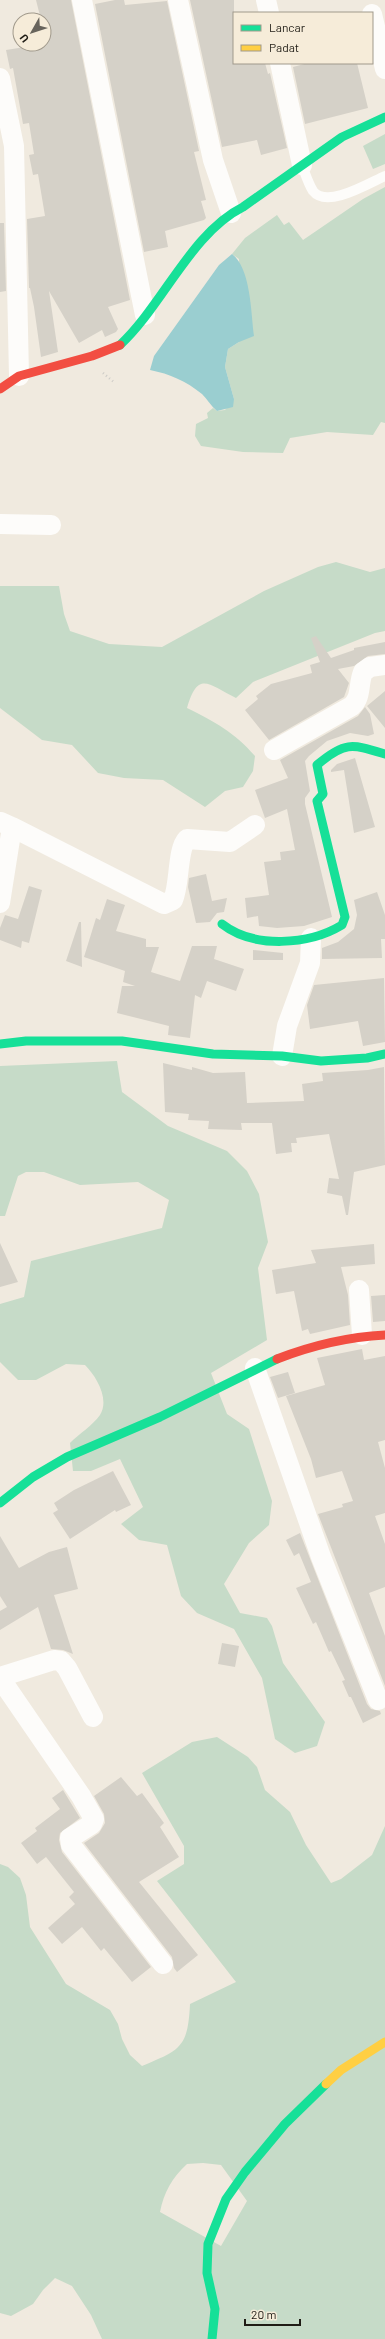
<svg xmlns="http://www.w3.org/2000/svg" width="385" height="2339" font-family="Barlow,sans-serif">
<style>
.green{fill:#c6dbc8;fill-rule:evenodd}
.water{fill:#9aced0}
.building{fill:#d5d1c8}
.lines{fill:none;stroke-linecap:round;stroke-linejoin:round}
.path{stroke:#cdcbc7;stroke-width:2.5;stroke-dasharray:1 3;stroke-linecap:butt}
.lane{stroke:#fdfcfa;stroke-width:10}
.street{stroke:#fdfcfa;stroke-width:20}
.fast{stroke:#16e098;stroke-width:9}
.slow{stroke:#ffcf43;stroke-width:9}
.jam{stroke:#f24e42;stroke-width:9}
</style>
<rect width="100%" height="100%" fill="#f0eadf"/>
<path class="green" d="M385,134V164L373,169L363,146Z
M385,187V423L381,422L373,435L327,432L290,438L283,453L243,452L201,446L195,436L196,424L208,418L207,413L213,408L217,411L225,410L234,399L225,367L228,349L239,342V259L232,254L245,238L277,215L284,225L289,222L303,240L363,199Z
M336,562L370,572L385,568V631L375,633L253,682L236,698C208,684 198,670 187,708C215,722 234,732 255,756L253,771L243,787L225,791L205,807L163,780L124,778L98,773L72,745L42,740L0,708V586H59L64,614L70,631L109,644L162,647L264,591L318,567Z
M117,1061L122,1092L168,1126L227,1151L247,1171L259,1194L268,1242L258,1268L267,1340L211,1373L227,1414L249,1429L272,1501L269,1525L249,1543L224,1584L240,1613L267,1618L272,1626L283,1663L325,1722L317,1746L295,1753L275,1739L262,1678L234,1629L197,1613L181,1596L167,1545L139,1540L121,1524L143,1507L120,1459L91,1471H73L70,1443C79,1434 93,1425 100,1415C110,1399 96,1376 85,1365L66,1364L36,1380H18L0,1362V1304L24,1297L31,1261L162,1228L169,1200L138,1182L80,1185L44,1172H26L18,1176L5,1216H0V1066Z
M217,1737L248,1757L257,1767L265,1790L290,1812L306,1845L331,1883L341,1879L372,1855L385,1826V2339H102L91,2315L72,2286L55,2278L43,2290L33,2304L11,2316L0,2313V1864L8,1867L20,1878L26,1895L30,1927L66,1984L110,2010L118,2024L122,2039L130,2055L142,2066C180,2050 188,2048 190,2004L236,1982L157,1881L184,1864V1846L142,1773L192,1742ZM203,2163L221,2165L247,2201L221,2246L160,2212C164,2192 172,2178 187,2164Z"/>
<path class="water" d="M232,254C251,268 251,314 254,336L239,342L228,349L225,367L234,399L233,407L217,411C211,406 207,399 202,394C186,381 170,374 150,370L154,356L219,265Z"/>
<path class="building" d="M36,0H71L130,300L108,307L118,329L116,332L105,337L102,330L79,343L49,291L58,352L41,357L34,307L30,288H29L27,219L45,216L38,174L33,175L29,155L34,154L29,123L23,124L13,68L10,69L6,50L44,44L46,41L44,20H41Z
M115,0H124L125,5L167,1L199,151L194,152L206,200L201,201L206,218L204,220L165,231L168,247L144,252L95,4Z
M190,0H234V63H265L268,74L270,73L287,148L261,155L257,140L222,147Z
M308,63H357L368,108L305,124L293,67Z
M0,223H4L6,291L0,292Z
M316,636L331,658L354,650V648L385,642V654L368,656L354,666L338,669L349,683L344,697L269,740L245,710L258,699L256,696L271,684L312,673L310,665L320,662L311,638Z
M385,691V728L367,706Z
M365,707L370,714L374,734L368,736L350,733L327,741L309,756L305,761L310,791L305,798V804L332,917L304,926L277,928L259,926L258,916L247,918L245,898L269,895L264,862L281,860L280,852L295,850L287,809L265,818L255,790L288,778L280,760L358,716Z
M355,758L375,827L354,833L344,770L331,772V770L337,764Z
M206,874L212,901L227,898L224,912L217,913L210,922L196,923L188,887L189,878Z
M29,886L42,890L29,943L22,941L21,948L0,940V928L5,915L18,919Z
M377,892L385,915V939H381L382,958L322,959V948L338,942L354,929L357,915L354,900Z
M107,899L125,905L116,931L146,939V947H159L151,972L180,981L192,946H217L214,959L244,969L236,991L207,981L201,998L195,995L190,1038L168,1035L169,1026L117,1013L122,986H135L123,982L125,971L84,957L96,918L100,920Z
M79,922H81L82,967L66,961Z
M253,950L283,953V960H253Z
M384,978L385,1042L363,1046L358,1021L310,1029L307,1005L314,985Z
M163,1063L192,1070V1067L213,1073L245,1072L247,1103L304,1101L302,1084L323,1081L322,1073L368,1070L384,1067L385,1165L354,1172L348,1215H346L342,1196L327,1193L329,1178L339,1179L329,1134L296,1138L297,1143H291L292,1152L276,1154L272,1123H241L242,1130L208,1129L209,1121L188,1120L189,1114L165,1112Z
M0,1243L18,1282L0,1287Z
M374,1244L375,1264L341,1267L348,1295L350,1325L310,1334L308,1329L302,1331L294,1291L276,1294L272,1270L316,1263L311,1250Z
M385,1295V1321L373,1322L371,1296Z
M362,1349L364,1360L385,1356V1440L378,1442L385,1468V1513L375,1516L385,1544V1587L369,1593L385,1636V1686L318,1514L343,1507L342,1504L353,1501L342,1471L316,1478L311,1459L286,1396L325,1385L317,1358Z
M288,1372L295,1393L278,1398L270,1377Z
M113,1471L131,1505L116,1512L115,1510L70,1539L53,1513L58,1510L54,1503L74,1490Z
M300,1533L367,1704L371,1709L380,1711L381,1714L363,1723L351,1697H349L342,1681L345,1680L331,1651L329,1652L316,1622L313,1624L296,1588L311,1582L299,1553L294,1556L286,1540Z
M0,1536L19,1568L49,1552L67,1547L78,1589L54,1595L73,1654L63,1650L51,1649L38,1607L0,1630V1611L7,1607L0,1596Z
M222,1643L239,1646L235,1667L218,1664Z
M121,1777L137,1796L142,1793L164,1823L160,1827L179,1857L139,1882L198,1955L177,1972L174,1968L172,1957L84,1843L99,1833L105,1823L104,1814L94,1796Z
M63,1790L80,1818L60,1833L59,1840L62,1852L151,1967L132,1982L104,1948L101,1951L82,1927L62,1944L48,1928L75,1904L69,1897L74,1892L46,1857L37,1864L21,1843L37,1831L35,1828L60,1809L52,1798Z"/>
<g class="lines">
<path class="path" d="M103,373L115,383"/>
<path class="lane" d="M302,165C305,173 308,183 313,191C327,209 369,183 385,176"/>
<path class="street" d="M82,0L145,315
M178,0L213,160L231,213
M266,0L269,13
M372,14L385,69
M280,63L302,165
M0,78L14,146L19,376
M0,524L51,525
M274,750L352,706C362,696 358,684 363,672L370,667L385,665
M12,827L164,904L173,900C180,885 177,849 187,839L230,842L255,825
M0,903L12,827L1,822
M282,1056L287,1026L310,963L311,938
M359,1290L362,1335
M255,1368L321,1557L378,1700
M0,1677L54,1660L61,1661L67,1668L93,1717
M0,1678L81,1796L94,1819L92,1824L70,1838L71,1845L163,1964"/>
<path class="fast" d="M120,345C163,305 191,233 243,207L342,137L385,117
M222,924C254,949 309,945 342,925L345,917L317,801L323,794L317,765C345,741 352,744 385,754
M0,1044L26,1041H122L213,1054L282,1056L321,1061L367,1058L385,1054
M0,1503L33,1477L67,1457L160,1417L277,1359
M212,2339L215,2309L207,2273L208,2244L226,2199L245,2172L285,2124L326,2084"/>
<path class="slow" d="M326,2084L341,2070L385,2042"/>
<path class="jam" d="M0,389L19,376L92,356L120,345
M277,1359C313,1345 347,1337 385,1335"/>
</g>
<rect x="233" y="12" width="140" height="52" fill="#f6ecd9" stroke="#a0998b"/>
<rect x="241" y="25" width="20" height="6" fill="#16e098" stroke="#a0998b"/>
<text x="269" y="32" font-size="12" fill="#1f1c15">Lancar</text>
<rect x="241" y="45" width="20" height="6" fill="#ffcf43" stroke="#a0998b"/>
<text x="269" y="52" font-size="12" fill="#1f1c15">Padat</text>
<g transform="translate(32 32) rotate(231)"><circle r="19" fill="#f6ecd9" stroke="#a0998b"/>
<path d="M0-3L7 15L0 10L-7 15Z" fill="#68645c"/>
<text y="-6" font-size="11" font-weight="bold" text-anchor="middle" fill="#1f1c15">U</text>
</g>
<path d="M245 2319v6h55v-6" fill="none" stroke="#1f1c15" stroke-width="2"/>
<text x="251" y="2319" font-size="12" fill="#1f1c15" stroke="#f6ecd9" stroke-width="3" paint-order="stroke">20 m</text>
</svg>
